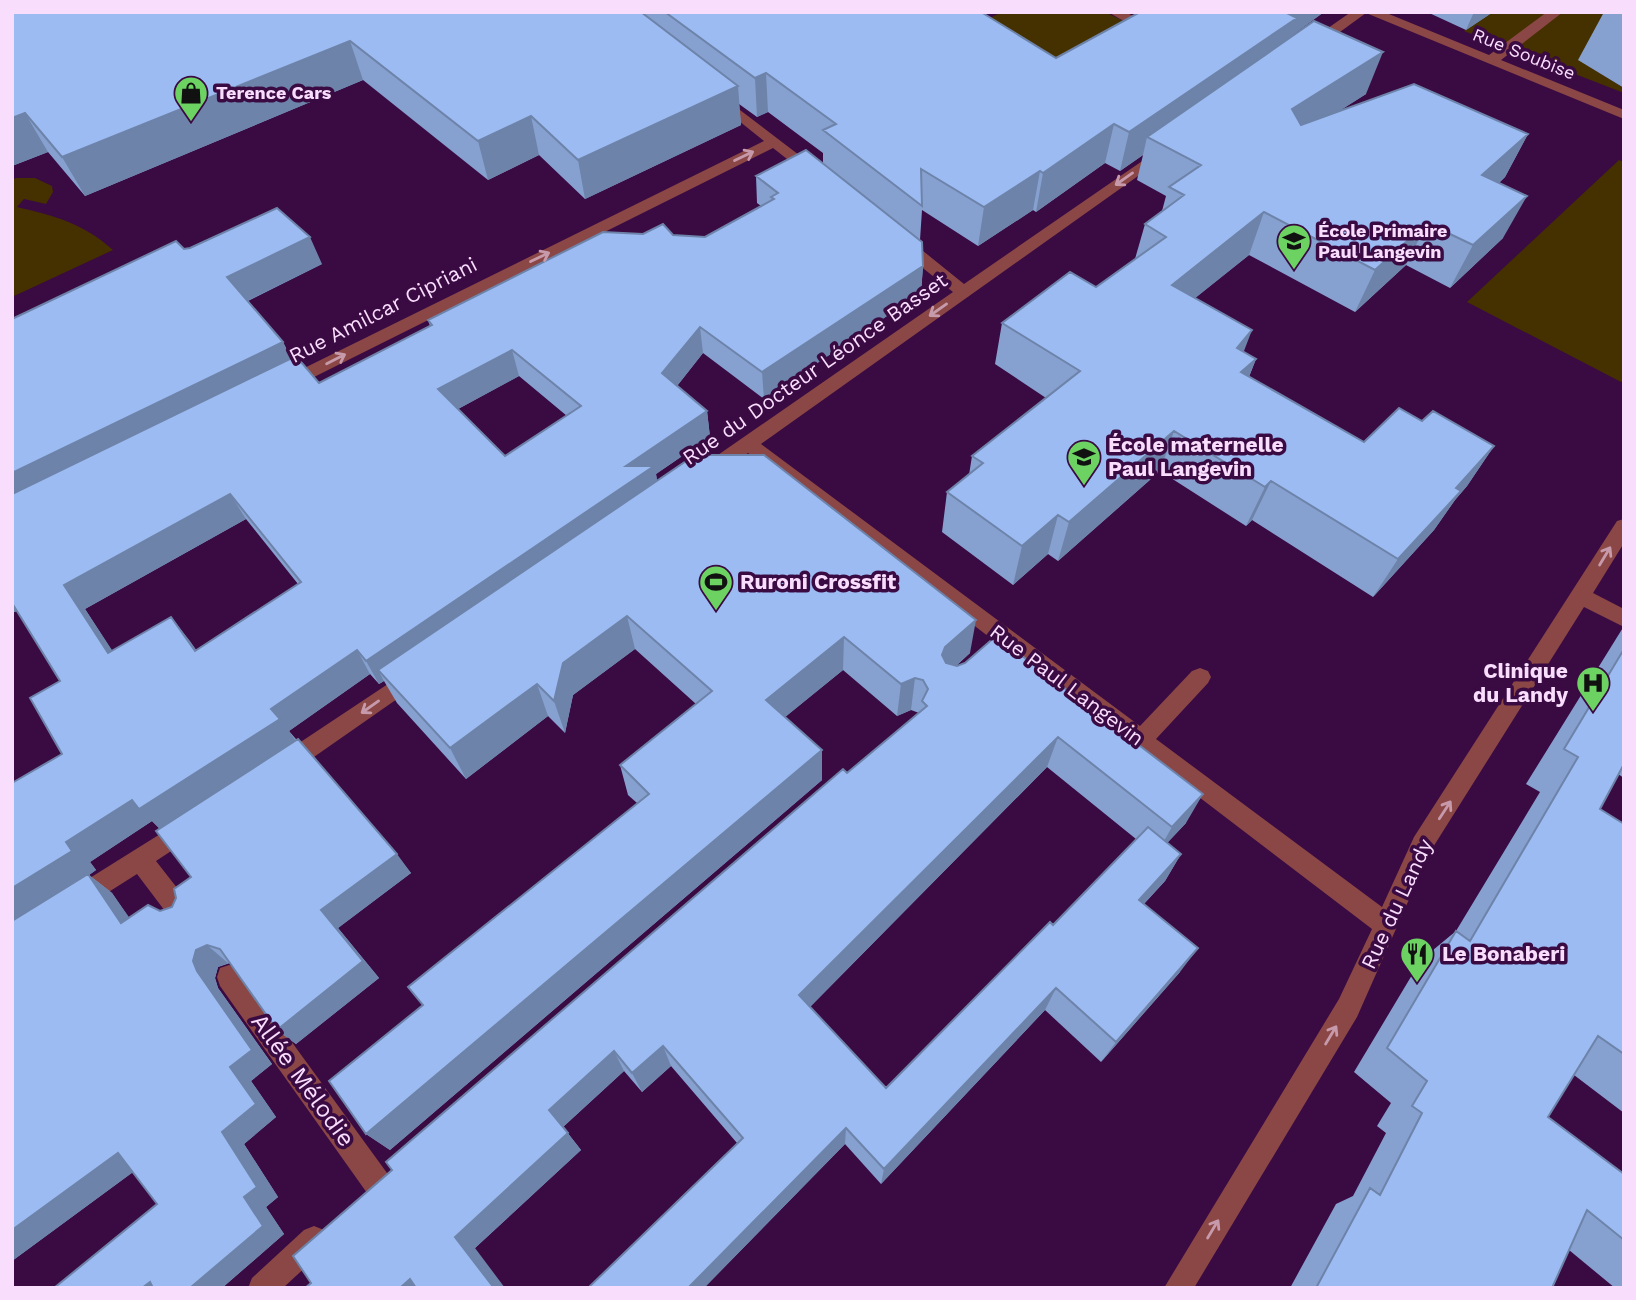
<svg xmlns="http://www.w3.org/2000/svg" width="1636" height="1300" font-family="'Work Sans',sans-serif">
<style>
.green{fill:#453000}
.lines{fill:none;stroke-linecap:round;stroke-linejoin:round}
.minor{fill:#8a4746;fill-rule:evenodd}
.wall{fill:#86a1d0;fill-rule:evenodd}
.shaded-wall{fill:#6d83a9}
.building{fill:#9cbbf2;stroke:#6d83a9;stroke-width:2;fill-rule:evenodd}
.oneway{stroke:#c79aab}
.labels{text-anchor:middle;stroke-width:7;stroke-linejoin:round;paint-order:stroke}
.far-street-label{font-size:18px;fill:#f9ddfd;stroke:#3a0a42}
.far-poi-label{font-size:18px;font-weight:bold;fill:#f9ddfd;stroke:#3a0a42;text-anchor:start}
.street-label{font-size:21px;fill:#f9ddfd;stroke:#3a0a42}
.poi-label{font-size:21px;font-weight:bold;fill:#f9ddfd;stroke:#3a0a42;text-anchor:start}
.near-street-label{font-size:24px;fill:#f9ddfd;stroke:#3a0a42}
</style>
<rect width="100%" height="100%" fill="#3a0a42"/>
<path class="green" d="M880,12L954,36L1002,12H1105L1156,37L1069,86Z
M1493,12H1604L1624,24L1579,60L1624,88V93L1464,31Z
M1619,160L1624,162V380L1621,382L1467,302Z
M16,178H35L52,186L53,192L46,204L24,199L17,207C55,216 83,223 113,250L12,297V180Z"/>
<g class="lines">
<path class="minor" d="M1108,12H1126L1139,20L1137,23H1127Z
M1351,12H1384L1489,55L1547,12H1563L1501,60L1624,110V119L1366,13L1318,48H1308V42Z
M719,94L820,171L823,174L820,177H810L773,148L292,388H280L277,384L280,380L764,141L714,101L712,98L714,95Z
M1164,146L1169,148L1172,151L1169,154L761,444L1140,726L1192,671L1200,668L1208,671L1211,677L1208,683L1156,739L1382,907L1414,837L1617,521L1624,519V543L1593,593L1624,609V627L1584,607L1430,852L1357,1017L1194,1288H1164L1339,999L1372,929L748,453C736,462 718,481 702,476L700,471L702,466L953,292L895,246L893,242L895,238H907L964,284Z
M412,668L420,671L423,677L420,683L291,773L283,776L275,773L272,766L275,759Z
M189,816L197,820L201,827L197,834L156,861L192,907L195,915L192,923L183,927L174,923L137,874L85,907L77,910L69,907L65,899L69,891Z
M229,965L238,968L387,1173L391,1183L387,1193L377,1197L367,1193L220,986L217,977L220,968Z
M314,1226L324,1230L328,1240L324,1250L283,1288H248L252,1278L304,1230Z"/>
</g>
<path class="wall" d="M12,12H981L1056,58L1140,12H1324L1291,36L1290,39L1366,94L1339,111L1528,134L1505,177L1499,183L1503,238L1450,288L1406,265L1355,312L1249,255L1195,298L1244,352L1256,359L1249,377L1364,442L1422,421L1494,446L1467,486L1455,500L1434,530L1373,597L1252,520L1246,526L1160,471L1058,561L1048,554L1013,585L942,532L947,492L969,475L972,456L1046,398L995,364L1002,323L1096,287L1135,259L1145,224L1162,211L1166,196L1137,180L1143,155L1120,171L1105,163L1036,212L1033,210L978,246L922,210L920,240L923,266L921,293L764,399L703,353L677,386L707,411L710,437L656,474L657,481L970,653L956,666L1186,823L1167,843L1181,854L1165,881L1144,904L1180,972L1101,1062L1045,1010L881,1184L845,1144L704,1288H588L737,1143L671,1066L642,1092L624,1071L563,1127L581,1150L475,1248L305,1288L847,773L919,713L911,710L897,716L843,670L785,717L822,780L390,1150L366,1134L423,1005L637,803L628,795L620,765L696,704L635,649L573,695L565,733L548,716L466,779L397,703L384,681L379,684L370,674L289,731L411,873L338,928L379,978L296,1044L277,1030L230,963L218,967L215,978L218,988L272,1064L251,1081L276,1117L244,1144L278,1197L266,1207L284,1234L222,1288H54L157,1204L133,1172L12,1261V783L62,754L60,681L17,611L12,613V319L184,249L322,264L248,301L283,342L291,358L319,383L430,326L428,320L673,235L705,237L761,206L757,203L756,176L823,164V153L768,112L757,117L739,104L741,125L585,199L539,155L488,180L363,80L85,196L48,152L12,166ZM519,376L567,416L505,456L458,409ZM246,519L298,584L196,650L171,617L112,651L85,609ZM1047,767L1136,839L1053,925L886,1088L810,1007ZM152,821L159,828L191,877L172,907L160,911L129,918L112,893L89,875L96,870L90,862Z
M1427,12H1493L1466,30Z
M1604,12H1624V88L1578,60Z
M1624,626V778L1618,774L1600,809L1624,824V1113L1574,1075L1548,1117L1624,1174V1288H1615L1569,1250L1552,1288H1290L1336,1204L1353,1196L1386,1133L1377,1126L1391,1103L1354,1072L1421,960L1456,931L1540,792L1526,784Z"/>
<path class="shaded-wall" d="M1282,12H1324L1291,36L1284,56L1147,137L1143,155L1120,171L1129,132Z
M1474,12H1493L1466,30Z
M350,41L363,80L85,196L62,157Z
M1383,52L1366,94L1277,151L1292,109Z
M766,73L768,112L757,117L755,78Z
M738,86L741,125L585,199L578,160Z
M25,113L48,152L12,166V118Z
M531,116L539,155L488,180L478,141Z
M1114,124L1105,163L1036,212L1043,173Z
M1528,134L1505,177L1460,217L1482,175Z
M1040,171L1033,210L978,246L984,207Z
M1527,196L1503,238L1450,288L1473,245Z
M1264,212L1249,255L1159,327L1172,285Z
M1427,223L1406,265L1355,312L1375,270Z
M310,237L322,264L241,304L227,277Z
M923,266L921,293L764,399L762,372Z
M700,327L703,353L666,400L662,373Z
M1252,330L1236,372L1237,348Z
M283,342L296,369L12,509V473Z
M512,350L519,376L447,415L438,389Z
M1256,359L1239,401L1241,372Z
M707,411L710,437L656,474L659,492L378,670L384,681L379,684L366,661L626,466Z
M1174,431L1160,471L1058,561L1069,522Z
M1494,446L1467,486L1455,500L1434,530L1373,597L1398,559L1456,488Z
M1271,481L1252,520L1246,526L1265,487Z
M230,494L246,519L85,609L129,676L108,653L64,585Z
M1058,515L1048,554L1013,585L1022,546Z
M12,596L23,608L12,613Z
M627,616L635,649L573,695L565,733L554,701L563,663Z
M171,617L190,641L213,674L195,651Z
M976,620L970,653L940,680L942,655L945,647Z
M844,637L843,670L768,731L766,700Z
M357,650L370,674L289,731L296,741L160,829L152,821L90,862L96,870L89,875L112,893L145,940L121,923L12,924V888L66,842L271,709Z
M915,678L911,710L897,716L901,684Z
M537,684L548,716L466,779L450,748Z
M1058,737L1047,767L800,1017L799,995Z
M822,750V780L390,1150L366,1134Z
M1203,794L1186,823L1156,855L1172,827Z
M397,854L411,873L338,928L379,978L296,1044L277,1030L321,910Z
M1181,854L1165,881L1124,925L1139,900Z
M207,945L228,963L218,967L215,978L218,988L272,1064L251,1081L276,1117L244,1144L278,1197L266,1207L284,1234L222,1288H190L244,1197L222,1132L230,1067L193,961L196,950Z
M1198,948L1180,972L1101,1062L1116,1042Z
M1056,988L1045,1010L881,1184L884,1169Z
M663,1046L671,1066L642,1092L632,1073Z
M614,1051L624,1071L563,1127L581,1150L475,1248L505,1288H494L455,1237L549,1110Z
M846,1128L845,1144L704,1288H688Z
M118,1153L144,1164L12,1261V1230Z
M410,1279L431,1288H400Z
M150,1282L174,1288H142Z"/>
<path class="building" d="M12,12H641L738,86L578,160L531,116L478,141L350,41L62,157L25,113L12,118Z
M665,12H981L1056,58L1140,12H1285L1297,18L1129,132L1114,124L1043,173L1040,171L984,207L921,169L922,206L823,130L836,124L766,73L755,78Z
M1314,21L1383,52L1292,109L1301,125L1414,84L1528,134L1482,175L1527,196L1473,245L1427,223L1375,270L1264,212L1172,285L1252,330L1237,348L1256,359L1241,372L1364,442L1399,408L1422,421L1433,411L1494,446L1456,488L1461,491L1398,559L1271,481L1265,487L1174,431L1069,522L1058,515L1022,546L947,492L983,463L972,456L1080,371L1002,323L1070,272L1096,287L1166,237L1145,224L1184,195L1169,187L1201,165L1147,137Z
M806,150L922,242L923,266L762,372L700,327L662,373L707,411L626,466H654L366,661L357,650L271,709L280,719L139,809L132,800L66,842L72,851L12,888V783L62,754L30,698L60,681L12,603V494L296,356L319,383L432,325L428,320L603,232L643,234L663,224L673,235L705,237L774,199L771,197L778,193L756,176ZM512,350L581,406L505,456L438,389ZM230,494L301,582L195,651L171,617L108,653L64,585Z
M277,208L310,237L227,277L283,342L12,473V319L176,241L184,249L190,248Z
M695,455H764L976,620L945,647L942,655L946,663L957,666L965,663L996,636L1203,794L1172,827L1058,737L799,995L886,1088L1050,922L1053,925L1148,827L1181,854L1139,900L1198,948L1116,1042L1056,988L884,1169L846,1128L688,1288H588L743,1138L663,1046L632,1073L614,1051L549,1110L568,1133L455,1237L494,1288H416L410,1279L400,1288H305L311,1283L293,1256L392,1170L386,1162L843,769L847,773L927,706L922,701L928,689L923,680L915,678L901,684L844,637L766,700L822,750L366,1134L329,1081L423,1005L408,987L649,794L620,765L712,691L627,616L563,663L554,701L537,684L450,748L378,670Z
M1624,649V764L1600,809L1624,824V1054L1598,1036L1548,1117L1624,1174V1240L1587,1210L1552,1288H1316L1370,1188L1380,1195L1422,1113L1412,1106L1427,1081L1387,1048L1456,931L1470,941L1578,757L1564,749Z
M298,739L397,854L321,910L363,961L277,1030L220,949L207,945L196,950L193,961L197,971L252,1050L230,1067L256,1104L222,1132L257,1187L244,1197L263,1226L190,1288H153L150,1282L142,1288H54L157,1204L118,1153L12,1230V921L88,874L121,923L148,905L160,911L172,907L176,898L174,889L191,877L156,831Z"/>
<defs><path id="oneway-shaft" d="M-6 0H5M1.5-3L5.5 0L1.5 3" fill="none" stroke-width="1.6" stroke-linecap="round" stroke-linejoin="round" transform="scale(1.75)"/></defs>
<g class="oneway">
<use href="#oneway-shaft" transform="translate(744 156) rotate(-26)"/>
<use href="#oneway-shaft" transform="translate(1124 179) rotate(145)"/>
<use href="#oneway-shaft" transform="translate(540 257) rotate(-26)"/>
<use href="#oneway-shaft" transform="translate(938 310) rotate(145)"/>
<use href="#oneway-shaft" transform="translate(336 359) rotate(-27)"/>
<use href="#oneway-shaft" transform="translate(1605 556) rotate(-59)"/>
<use href="#oneway-shaft" transform="translate(370 707) rotate(145)"/>
<use href="#oneway-shaft" transform="translate(1445 810) rotate(-57)"/>
<use href="#oneway-shaft" transform="translate(1331 1035) rotate(-59)"/>
<use href="#oneway-shaft" transform="translate(1213 1229) rotate(-59)"/>
</g>
<defs>
<g id="shop-pin" transform="scale(1.75)"><path d="M0 17L-7.5 6A9.5 9.5 0 1 1 7.5 6Z" fill="#6cd362" stroke="#3a0a42"/><path d="M-5-2.5h2.3a2.7 3.5 0 0 1 5.4 0H5L5.5 6h-11ZM-1.5-2.5h3a1.5 2.3 0 0 0-3 0Z" fill="#111"/></g>
<g id="school-pin" transform="scale(1.75)"><path d="M0 17L-7.5 6A9.5 9.5 0 1 1 7.5 6Z" fill="#6cd362" stroke="#3a0a42"/><path d="M0-5L7-2L0 1L-7-2ZM-4 1L0 2.5L4 1V4Q0 6-4 4Z" fill="#111"/></g>
<g id="stadium-pin" transform="scale(1.75)"><path d="M0 17L-7.5 6A9.5 9.5 0 1 1 7.5 6Z" fill="#6cd362" stroke="#3a0a42"/><path d="M0-5a6.5 5 0 1 0 0 10a6.5 5 0 1 0 0-10ZM-3.5-1.8h7v3.6h-7Z" fill="#111"/></g>
<g id="hospital-pin" transform="scale(1.75)"><path d="M0 17L-7.5 6A9.5 9.5 0 1 1 7.5 6Z" fill="#6cd362" stroke="#3a0a42"/><path d="M-5-5h3v3.5h4V-5h3V5h-3V1.5h-4V5h-3Z" fill="#111"/></g>
<g id="restaurant-pin" transform="scale(1.75)"><path d="M0 17L-7.5 6A9.5 9.5 0 1 1 7.5 6Z" fill="#6cd362" stroke="#3a0a42"/><path d="M-5-6h1v4h1v-4h1v4h1v-4h1v5L-1.5 .5V6h-2V.5L-5-1ZM5-6V6H3V1.5H1.5Q1.5-4 5-6Z" fill="#111"/></g>
</defs>
<g fill-rule="evenodd">
<use href="#shop-pin" x="191" y="93"/>
<use href="#school-pin" x="1294" y="241"/>
<use href="#school-pin" x="1084" y="457"/>
<use href="#stadium-pin" x="716" y="582"/>
<use href="#hospital-pin" x="1593" y="683"/>
<use href="#restaurant-pin" x="1417" y="954"/>
</g>
<g class="labels">
<g class="far-street-label">
<text transform="translate(1524 54) rotate(22)" y="6">Rue Soubise</text>
</g>
<g class="far-poi-label">
<text x="216" y="99">Terence Cars</text>
<text x="1318" y="237">École Primaire<tspan x="1318" dy="21">Paul Langevin</tspan></text>
</g>
<g class="street-label">
<text transform="translate(383 310) rotate(-27)" y="7">Rue Amilcar Cipriani</text>
<text transform="translate(815 369) rotate(-35)" y="7">Rue du Docteur Léonce Basset</text>
<text transform="translate(1067 685) rotate(37)" y="7">Rue Paul Langevin</text>
<text transform="translate(1397 904) rotate(-65)" y="7">Rue du Landy</text>
</g>
<g class="poi-label">
<text x="1108" y="452">École maternelle<tspan x="1108" dy="24">Paul Langevin</tspan></text>
<text x="740" y="589">Ruroni Crossfit</text>
<text x="1568" y="678" text-anchor="end">Clinique<tspan x="1568" dy="24">du Landy</tspan></text>
<text x="1442" y="961">Le Bonaberi</text>
</g>
<g class="near-street-label">
<text transform="translate(303 1080) rotate(54)" y="8">Allée Mélodie</text>
</g>
</g>
<rect width="1636" height="1300" fill="none" stroke="#f9ddfd" stroke-width="28"/>
</svg>
